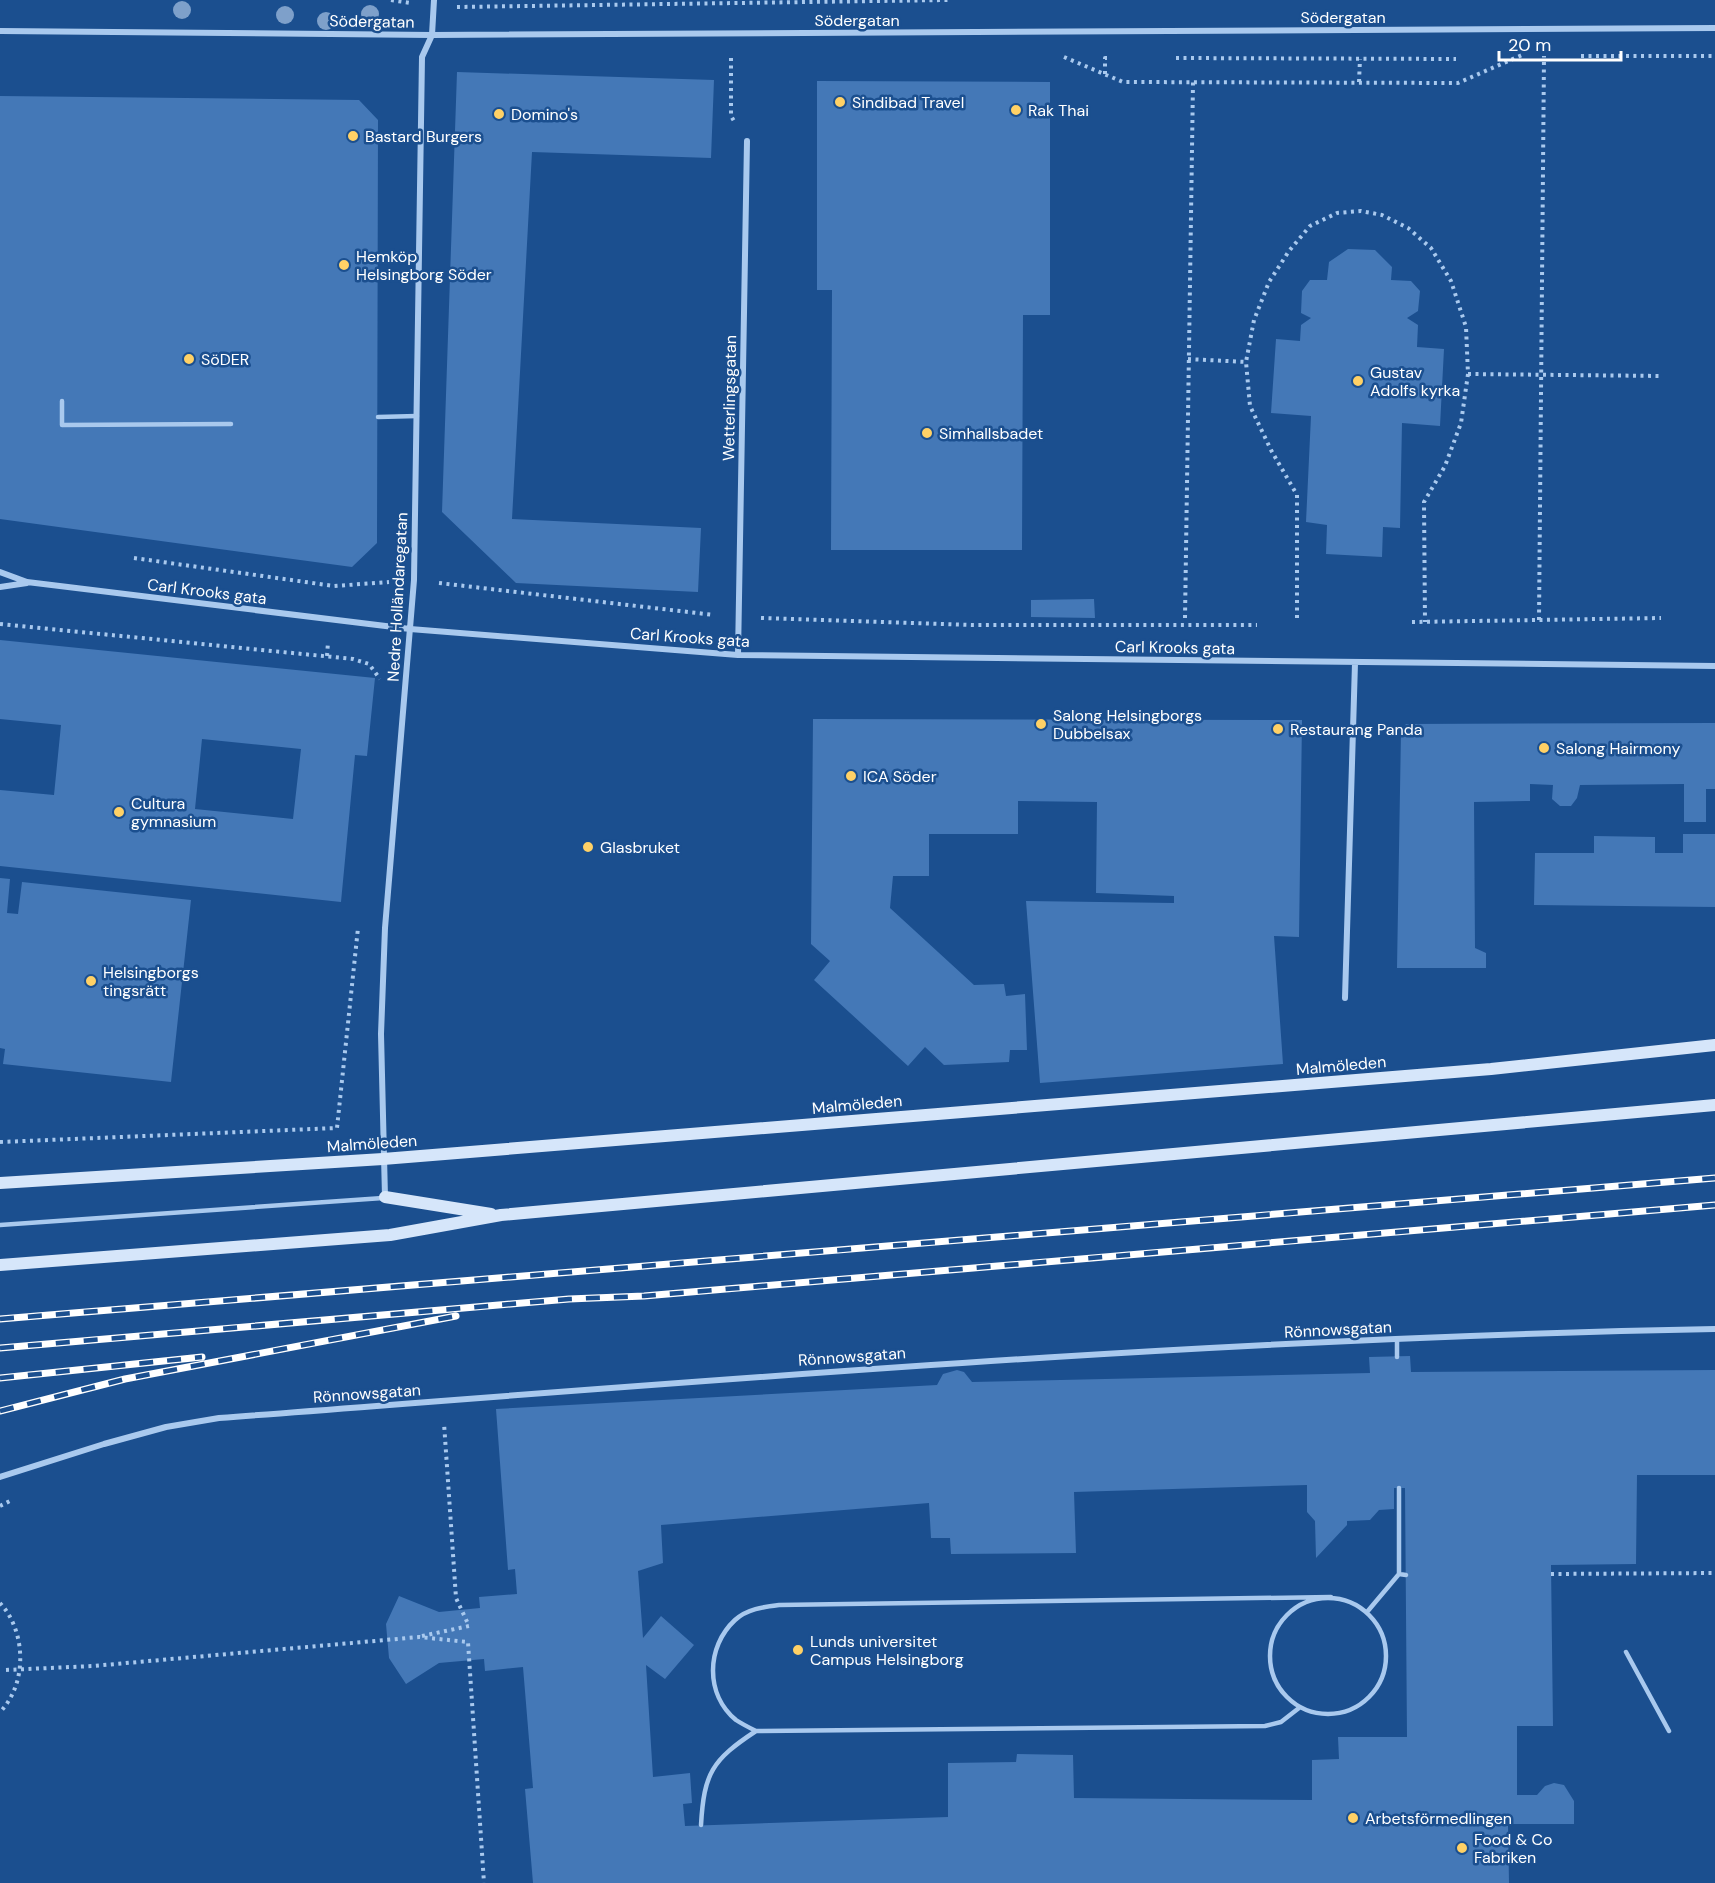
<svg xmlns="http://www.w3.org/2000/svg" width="1715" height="1883" font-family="'DM Sans',sans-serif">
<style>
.building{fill:#4478b7;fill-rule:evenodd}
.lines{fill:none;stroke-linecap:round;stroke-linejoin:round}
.path{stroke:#a9c9ee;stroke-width:4;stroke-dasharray:3 4.5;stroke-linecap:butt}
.lane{stroke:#a9c9ee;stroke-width:4.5}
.street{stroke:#a9c9ee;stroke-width:6}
.secondary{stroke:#d6e6fa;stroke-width:12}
.rail-casing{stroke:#fff;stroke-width:7}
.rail{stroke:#1b4f8f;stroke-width:4.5;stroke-dasharray:14;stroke-linecap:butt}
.tree{fill:#7ea0ca}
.poi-dot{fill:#ffd166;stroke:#1b4f8f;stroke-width:2}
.labels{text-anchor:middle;stroke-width:5;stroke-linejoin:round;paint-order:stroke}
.street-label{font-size:16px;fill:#fff;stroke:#1b4f8f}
.poi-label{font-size:16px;fill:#fff;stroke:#1b4f8f;text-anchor:start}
</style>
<rect width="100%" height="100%" fill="#1b4f8f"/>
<path class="building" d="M457,72L714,80L711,158L532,152L512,519L701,528L698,592L516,583L442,512Z
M817,81L1050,82V315H1023L1022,550H831L832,290H817Z
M0,96L359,100L378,120L377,543L352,567L0,519Z
M1348,249L1375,250L1392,267L1391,280L1411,281L1420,291L1418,311L1407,318L1418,325L1417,347L1444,349L1440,426L1402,423L1400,528L1383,527L1382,557L1326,554L1327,525L1306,522L1311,416L1271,413L1276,339L1300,341L1301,325L1311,318L1301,313L1302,291L1310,280H1327L1329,262Z
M1094,599L1095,618L1031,617V600Z
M0,640L375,678L367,756L355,755L341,902L0,866V790L54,795L61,725L0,719ZM202,739L301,749L293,819L195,809Z
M813,719L1302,720L1299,937L1274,936L1283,1064L1040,1083L1026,901L1174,903V896L1096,893L1097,802L1018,801V834H929V876H893L890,908L974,985L1004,984L1006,996L1025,994L1027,1050H1010L1009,1062L944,1065L925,1047L908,1066L814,980L830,961L811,944Z
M1715,723V789H1706V822H1684V784L1580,785L1577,798L1571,806H1560L1552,799L1553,785L1530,784V801L1474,802L1475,948L1486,953V968H1397L1401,731L1406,724Z
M1683,834H1715V907L1534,905L1535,853H1594V836L1655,837V853H1683Z
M0,878L10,879L7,913L18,914L22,882L191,900L171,1082L3,1064L5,1049L0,1048Z
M1410,1356L1411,1372L1715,1370V1475H1637L1636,1564L1551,1565L1553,1726H1517V1795H1537L1545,1786L1554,1783L1564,1785L1574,1801V1824H1508L1509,1883H533L525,1789L533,1788L523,1667L485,1671L484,1659L439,1663L406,1684L389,1658L386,1624L399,1596L439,1612L480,1608L479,1597L517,1594L515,1569L508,1570L496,1409L937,1385L943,1374L957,1370L964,1372L972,1382L1370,1373L1369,1357ZM1307,1485V1512L1315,1521L1316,1558L1347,1525V1521L1370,1520L1379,1510L1394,1509V1488H1405L1407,1737H1338L1339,1759L1312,1760V1800L1074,1798L1073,1755L1017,1754L1016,1762L948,1763V1817L685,1826L683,1804L692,1803L690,1773L653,1777L646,1665L665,1679L694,1645L661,1616L643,1638L638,1571L663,1563L661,1525L929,1503L931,1538H950L951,1554L1076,1553L1074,1492Z"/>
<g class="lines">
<path class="path" d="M391,0L410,3
M457,7L948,0
M1581,56H1715
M1064,57L1123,82L1458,83L1522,55
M731,58V116L734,121
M1176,58L1456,59
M1105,74V58H1109
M1359,82L1360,59
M1188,359L1246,362
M1468,374L1662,376
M134,558L334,586L389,582
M439,583L714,615
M761,618L971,625H1257
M1185,618L1193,82
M1297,618V495L1271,450L1250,406L1246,362L1254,320L1269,282L1289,251L1310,226L1337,213L1361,211L1382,215L1408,228L1431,248L1451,281L1466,327L1468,374L1461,423L1445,466L1424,502L1425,622
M1539,620L1544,56
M1412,622L1661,618
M0,624L353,659L369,664L380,679
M327,656L328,642
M0,1142L337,1128L358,928
M0,1506L10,1501
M1551,1574L1715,1573
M0,1603C26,1631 28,1683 0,1712
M422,1636L469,1626L456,1598L444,1423
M6,1670L93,1666L419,1637L468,1642L484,1883"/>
<path class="lane" d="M62,401V425L231,424
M378,417L417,416
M0,1225L383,1198
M1397,1340V1357
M1399,1574V1488
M1270 1656a58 58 0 1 1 116 0a58 58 0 1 1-116 0Z
M1367,1612L1399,1574L1406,1575
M1626,1652L1669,1731
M1299,1708L1281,1722L1265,1726L756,1731C750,1728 742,1724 736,1720C705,1694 706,1647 735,1620C747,1609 763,1607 779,1605L1331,1597
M701,1825C704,1773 712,1760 756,1731"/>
<path class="street" d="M0,31L432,35L1715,28
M0,572L27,582L410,629L738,655L1715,666
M0,587L27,583
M738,655L747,141
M1345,998L1355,663
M385,1197L381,1034L385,928L414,580L422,57L432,35L434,0
M0,1477L104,1444L166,1427L219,1418C717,1380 1215,1338 1715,1329"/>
<path class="secondary" d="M0,1183L383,1159L1491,1069L1715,1045
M385,1197L491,1214
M0,1265L390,1235L501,1215L1715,1105"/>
<g class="rail-casing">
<path id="rail" d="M0,1319L1715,1178
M0,1348L569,1299L644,1296L1715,1205
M0,1378L202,1357
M0,1411L125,1379L456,1316"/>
</g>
<use href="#rail" class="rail"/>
</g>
<g class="tree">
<circle cx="182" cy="10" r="9"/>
<circle cx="370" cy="14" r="9"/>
<circle cx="285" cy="15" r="9"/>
<circle cx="326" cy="21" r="9"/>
</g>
<g class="poi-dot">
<circle cx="840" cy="102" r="6"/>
<circle cx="1016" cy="110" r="6"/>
<circle cx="499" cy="114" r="6"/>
<circle cx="353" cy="136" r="6"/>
<circle cx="344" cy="265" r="6"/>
<circle cx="189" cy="359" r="6"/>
<circle cx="1358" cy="381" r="6"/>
<circle cx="927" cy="433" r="6"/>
<circle cx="1041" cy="724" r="6"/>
<circle cx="1278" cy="729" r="6"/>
<circle cx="1544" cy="748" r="6"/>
<circle cx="851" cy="776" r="6"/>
<circle cx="119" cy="812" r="6"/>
<circle cx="588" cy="847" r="6"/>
<circle cx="91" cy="981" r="6"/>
<circle cx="798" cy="1650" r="6"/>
<circle cx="1353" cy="1818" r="6"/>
<circle cx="1462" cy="1848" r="6"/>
</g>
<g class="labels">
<g class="street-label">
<text x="1343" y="23">Södergatan</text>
<text x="857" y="26">Södergatan</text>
<text transform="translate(372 21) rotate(1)" y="6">Södergatan</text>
<text transform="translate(729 398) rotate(-89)" y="6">Wetterlingsgatan</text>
<text transform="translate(207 591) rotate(7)" y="6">Carl Krooks gata</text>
<text transform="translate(397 597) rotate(-87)" y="6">Nedre Holländaregatan</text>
<text transform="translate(690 637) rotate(4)" y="6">Carl Krooks gata</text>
<text transform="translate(1175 647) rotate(1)" y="6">Carl Krooks gata</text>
<text transform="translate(1341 1065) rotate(-5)" y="6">Malmöleden</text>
<text transform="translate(857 1104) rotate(-5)" y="6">Malmöleden</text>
<text transform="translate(372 1143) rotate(-4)" y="6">Malmöleden</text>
<text transform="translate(1338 1329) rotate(-3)" y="6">Rönnowsgatan</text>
<text transform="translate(852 1356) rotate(-4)" y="6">Rönnowsgatan</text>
<text transform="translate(367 1393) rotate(-4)" y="6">Rönnowsgatan</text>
</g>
<g class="poi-label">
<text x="852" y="108">Sindibad Travel</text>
<text x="1028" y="116">Rak Thai</text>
<text x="511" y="120">Domino's</text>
<text x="365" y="142">Bastard Burgers</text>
<text x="356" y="262">Hemköp<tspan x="356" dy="18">Helsingborg Söder</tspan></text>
<text x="201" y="365">SöDER</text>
<text x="1370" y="378">Gustav<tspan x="1370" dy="18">Adolfs kyrka</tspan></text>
<text x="939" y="439">Simhallsbadet</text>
<text x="1053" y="721">Salong Helsingborgs<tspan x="1053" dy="18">Dubbelsax</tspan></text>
<text x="1290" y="735">Restaurang Panda</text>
<text x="1556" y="754">Salong Hairmony</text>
<text x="863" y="782">ICA Söder</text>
<text x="131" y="809">Cultura<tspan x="131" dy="18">gymnasium</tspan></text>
<text x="600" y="853">Glasbruket</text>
<text x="103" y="978">Helsingborgs<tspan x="103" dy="18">tingsrätt</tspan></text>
<text x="810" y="1647">Lunds universitet<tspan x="810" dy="18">Campus Helsingborg</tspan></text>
<text x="1365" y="1824">Arbetsförmedlingen</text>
<text x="1474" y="1845">Food &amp; Co<tspan x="1474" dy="18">Fabriken</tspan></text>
</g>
</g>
<path d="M1499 51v9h122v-9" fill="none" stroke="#ffffff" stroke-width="3"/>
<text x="1508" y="51" font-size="18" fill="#ffffff" stroke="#1b4f8f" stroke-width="4.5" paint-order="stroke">20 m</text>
</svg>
